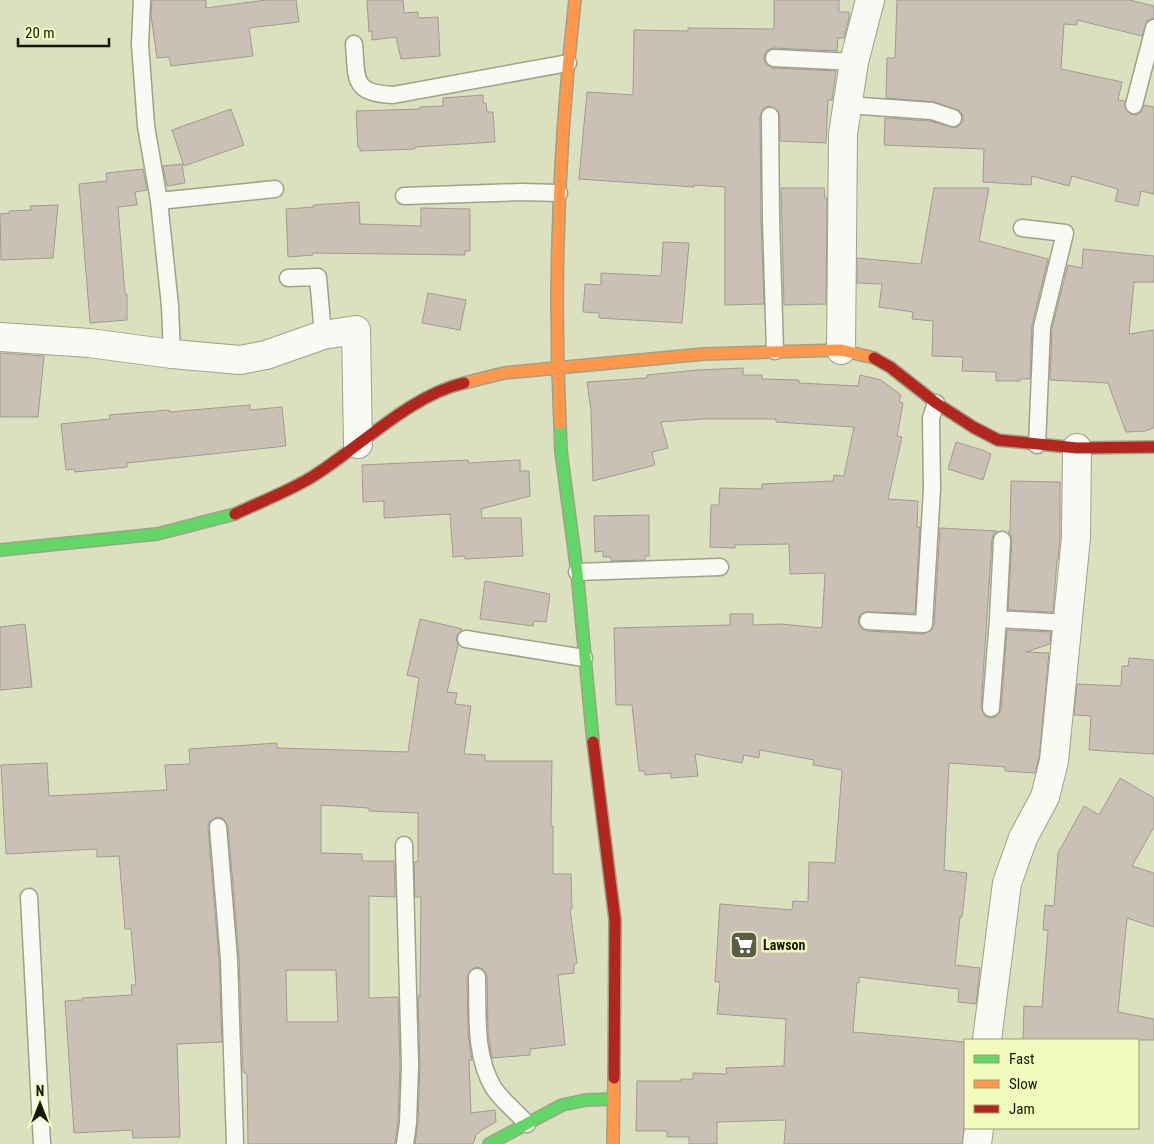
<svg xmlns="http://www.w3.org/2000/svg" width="1154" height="1144" font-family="'Roboto Condensed',sans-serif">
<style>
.building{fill:#cac0b6;stroke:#a29a8f;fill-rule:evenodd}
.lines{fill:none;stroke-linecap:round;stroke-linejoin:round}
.lane-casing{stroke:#9ea289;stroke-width:19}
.street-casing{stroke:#9ea289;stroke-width:30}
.fast-casing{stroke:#9ea289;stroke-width:14}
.slow-casing{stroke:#9ea289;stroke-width:14}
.jam-casing{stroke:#9ea289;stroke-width:14}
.lane{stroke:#fafaf5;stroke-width:16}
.street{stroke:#fafaf5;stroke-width:28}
.fast{stroke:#63d668;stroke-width:11}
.slow{stroke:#ff974d;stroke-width:11}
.jam{stroke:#b3261e;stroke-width:11}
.labels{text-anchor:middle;stroke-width:5;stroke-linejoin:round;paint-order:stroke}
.poi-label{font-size:14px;font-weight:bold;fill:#151703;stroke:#f2fabe;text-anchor:start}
</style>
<rect width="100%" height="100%" fill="#dbe0bf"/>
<path class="building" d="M152,0H206V8L266,0H296L299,22L249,28L253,56L171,66L169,57L157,58L151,15Z
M367,0H403L404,13L418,12V18L438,17L440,56L401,59L396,37L372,40V31L369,32Z
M774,0H839V12H849V19L844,38H838L837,51L774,48L769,49L765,53L764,58L765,63L773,68L836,71L832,100H828L826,143L780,141V116L778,111L770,106L765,107L762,111L760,116L761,220L764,304L725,305V187L694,185V187L579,179L587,92L633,95L634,30L688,31V28L774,29Z
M897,0H1129L1154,6V18L1147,21L1142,36L1077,20V25L1064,24L1061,69L1122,82L1118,100L1125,101V108L1131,114L1136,115L1141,112L1144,105L1154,107V194L1141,191L1138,206L1115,201L1118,189L1072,176L1069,186L1032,176L1031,185L983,182L984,149L884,145L885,118L930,121L955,128L960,125L963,121V116L960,111L935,102L886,98L887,58H895Z
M483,95V103H486L487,112H493L495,142L415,147V149L360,151V147H358L356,111L420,109V107L443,106V98Z
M231,109L244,145L184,166L172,130Z
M182,164L185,183L167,186L163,166Z
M143,169L147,190L135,192L137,205L118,207L125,294H127V320L90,323L79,184L107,181L106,173Z
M781,188H824L825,198H827L826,304L784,305Z
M934,188H989L979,241L1048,259L1032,325L1030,379H1020V381H996V372L962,371L963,357L932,356L933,321L912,319L913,312L879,307L882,284L857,283V258L921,264Z
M359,202L360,224L421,226V208L470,209V251H465V255L313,253V255L288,257L286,209L314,207L313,205Z
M58,205L53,258L1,260L0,214L10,213L9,211L31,210L30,206Z
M663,242L689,243L682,323L599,318V313L583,312L585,284L601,285V273L661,276Z
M1083,249L1154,256V282H1134L1129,334L1154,330V428L1145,431L1126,432L1108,383L1050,380L1052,328L1068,265L1082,268Z
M428,293L466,300L460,330L422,323Z
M0,353L44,356L38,417H0Z
M743,368V375H762V379L799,380V383L858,386L860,375L881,380L901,395L899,402L903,403L897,436L902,437L888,499L918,501L917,527H920L915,613L864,612L860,615L858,620L859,625L862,629L867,631L923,634L932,630L934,625L940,528L997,531L993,535L992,540L981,707L985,716L990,718L995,717L999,714L1001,709L1007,630L1051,632L1050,644L1026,652L1049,653L1039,758L1035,773L1005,771V767L949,763L944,870L967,873L962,917H960L955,965L980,968L976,1004L958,1002L959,989L859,977V983H857L853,1032L965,1042V1122L962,1144H784L786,1120L717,1122V1144H689V1137H667V1131H636L637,1081H681V1079H693V1073L727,1074L726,1068L784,1066L786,1019L717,1014L720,982H715L720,904L792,910L793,901L808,902L809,862L835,863L842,770L813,765L814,760L760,750L759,758L744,755L742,763L695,754L698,776L671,778V773L645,775L644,771H639L632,705H616L614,628L730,625V614H753V625L781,624L822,628L825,573L790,574L789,544L735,545V548L710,547L711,505H719L720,488L762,489V484L833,481L834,475L844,476L854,427L776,422V419H702L661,422L668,448L652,452L655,465L593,481L591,410L587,382L647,378V375L698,370Z
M250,405V410L282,407L286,446L127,463V467L75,472L74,469L66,470L61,424L110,419L109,415L169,410V412Z
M956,442L982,450L991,454L983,480L948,469Z
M468,460V463L520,460V471H529L530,496L481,509L482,518H521L523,556L465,559L464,556L453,557L450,514L384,518V501L363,502L362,465Z
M1011,481L1060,482V536L1058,560H1057L1053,612L1008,610L1012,540L1011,535L1008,532H1010Z
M649,515V556H645V560L611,561V557H603V551L595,552L594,516Z
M485,581L550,594L546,622L534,621L533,626L480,619Z
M420,619L462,629L456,637L458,645L447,692L457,693L455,704L471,706L464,754L485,755V761H552L551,826H553V874H571L572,909H570L577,963L574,964V973L558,975L565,1045L530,1049V1055L492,1058L488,1033L487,976L485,972L481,968L476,967L472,969L467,977L468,1034L472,1060H469L471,1113L495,1110L496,1122L482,1130L476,1135L473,1144H415L418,1123L420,1065L418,996H420L421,897H415L414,862H418V813L369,811V808L321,805V853L362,854V861H394L395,897L369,896V998L398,997L400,1065L398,1122L395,1144H248L247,1074L243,1072L239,958L228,826L223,818L217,817L209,822L208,828L219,960L222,1042L177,1044L180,1137L133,1138L132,1130L74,1133L65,1001L82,1000V998L132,995L131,985H136L131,929H125L119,856L97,857V849L6,854L1,765L47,763L49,796L167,790L165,765L190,764L189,749L277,743V748L408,752L419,678L407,675ZM286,970H336L338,1022H287Z
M25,624L32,687L0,690V627Z
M1129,658L1154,660V754L1089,750L1091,716L1074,715L1077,684L1121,686L1122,666H1128Z
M1120,778L1154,798V827L1132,866L1154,873V927L1127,918L1118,1012L1154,1019V1040H1023L1024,1006L1042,1007L1048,930H1043L1045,905L1054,906L1058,853L1084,806L1099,815Z"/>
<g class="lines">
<g class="lane-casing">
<path id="lane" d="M142,0L140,44L146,126L159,201
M354,44C357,80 352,93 393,95L568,63
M774,58L854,62
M848,105L932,111L953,118
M1134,105L1154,28
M770,116L771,220L775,351
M404,196L521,192L559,193
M1022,228L1065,233L1042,327L1037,445
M288,278L318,277L323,335
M172,354L170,306L159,201L275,189
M1002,540L998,619L1067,623
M577,572L720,567
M868,621L924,624L932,489L931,418L936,403
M466,639L584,658
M991,708L998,619
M218,827L229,959L235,1144
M404,845L410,1065L408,1123L405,1144
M29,897L42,1144
M477,977C478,1014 474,1054 493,1087C501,1100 517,1112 527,1124"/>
</g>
<g class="street-casing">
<path id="street" d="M0,337L89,343L172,354L240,360L266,355L323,335L356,330L358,444
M841,350L843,134L854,62L870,0
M987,1040L1007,883L1023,838L1045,797L1054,761L1076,537L1077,448
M977,1144L979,1128"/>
</g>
<g class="fast-casing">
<path id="fast" d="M560,424L561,451L577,572L593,742
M0,550L157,534L235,514
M489,1144L562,1105L586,1100L613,1099"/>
</g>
<g class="slow-casing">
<path id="slow" d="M464,383L504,373L704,354L841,350L874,358
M560,424C553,283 559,141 575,0
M613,1144L614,1078"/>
</g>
<g class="jam-casing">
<path id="jam" d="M874,358L890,367L936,403L973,427L998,440L1077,448L1154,447
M235,514C260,502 292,490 315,475C361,446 411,395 464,383
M593,742L615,920L614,1078"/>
</g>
<use href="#lane" class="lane"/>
<use href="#street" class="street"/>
<use href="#fast" class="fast"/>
<use href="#slow" class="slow"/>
<use href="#jam" class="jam"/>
</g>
<defs>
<g id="supermarket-square" transform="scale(1.4375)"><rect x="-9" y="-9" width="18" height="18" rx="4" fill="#5a5d45" stroke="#f2fabe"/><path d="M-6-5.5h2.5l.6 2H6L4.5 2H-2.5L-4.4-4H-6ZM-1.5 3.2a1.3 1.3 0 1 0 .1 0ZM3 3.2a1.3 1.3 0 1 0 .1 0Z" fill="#fff"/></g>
</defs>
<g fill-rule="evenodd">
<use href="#supermarket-square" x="744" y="945"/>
</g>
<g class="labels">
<g class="poi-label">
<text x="763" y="950">Lawson</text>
</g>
</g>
<rect x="964" y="1039" width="175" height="90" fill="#f2fabe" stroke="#9a9f73"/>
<rect x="974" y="1055" width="25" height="8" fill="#63d668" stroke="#9a9f73"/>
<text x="1009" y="1064" font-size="15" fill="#151703">Fast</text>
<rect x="974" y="1080" width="25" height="8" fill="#ff974d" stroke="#9a9f73"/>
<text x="1009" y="1089" font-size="15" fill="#151703">Slow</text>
<rect x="974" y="1105" width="25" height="8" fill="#b3261e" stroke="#9a9f73"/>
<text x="1009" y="1114" font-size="15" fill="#151703">Jam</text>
<g transform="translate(40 1104)" stroke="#f2fabe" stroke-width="4" paint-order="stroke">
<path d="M0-4L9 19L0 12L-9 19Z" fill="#151703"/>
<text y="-8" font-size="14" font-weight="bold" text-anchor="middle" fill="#151703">N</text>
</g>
<path d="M18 38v8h91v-8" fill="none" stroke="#151703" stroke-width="2.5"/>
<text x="25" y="38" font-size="15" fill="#151703" stroke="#f2fabe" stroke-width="4" paint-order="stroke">20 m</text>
</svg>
